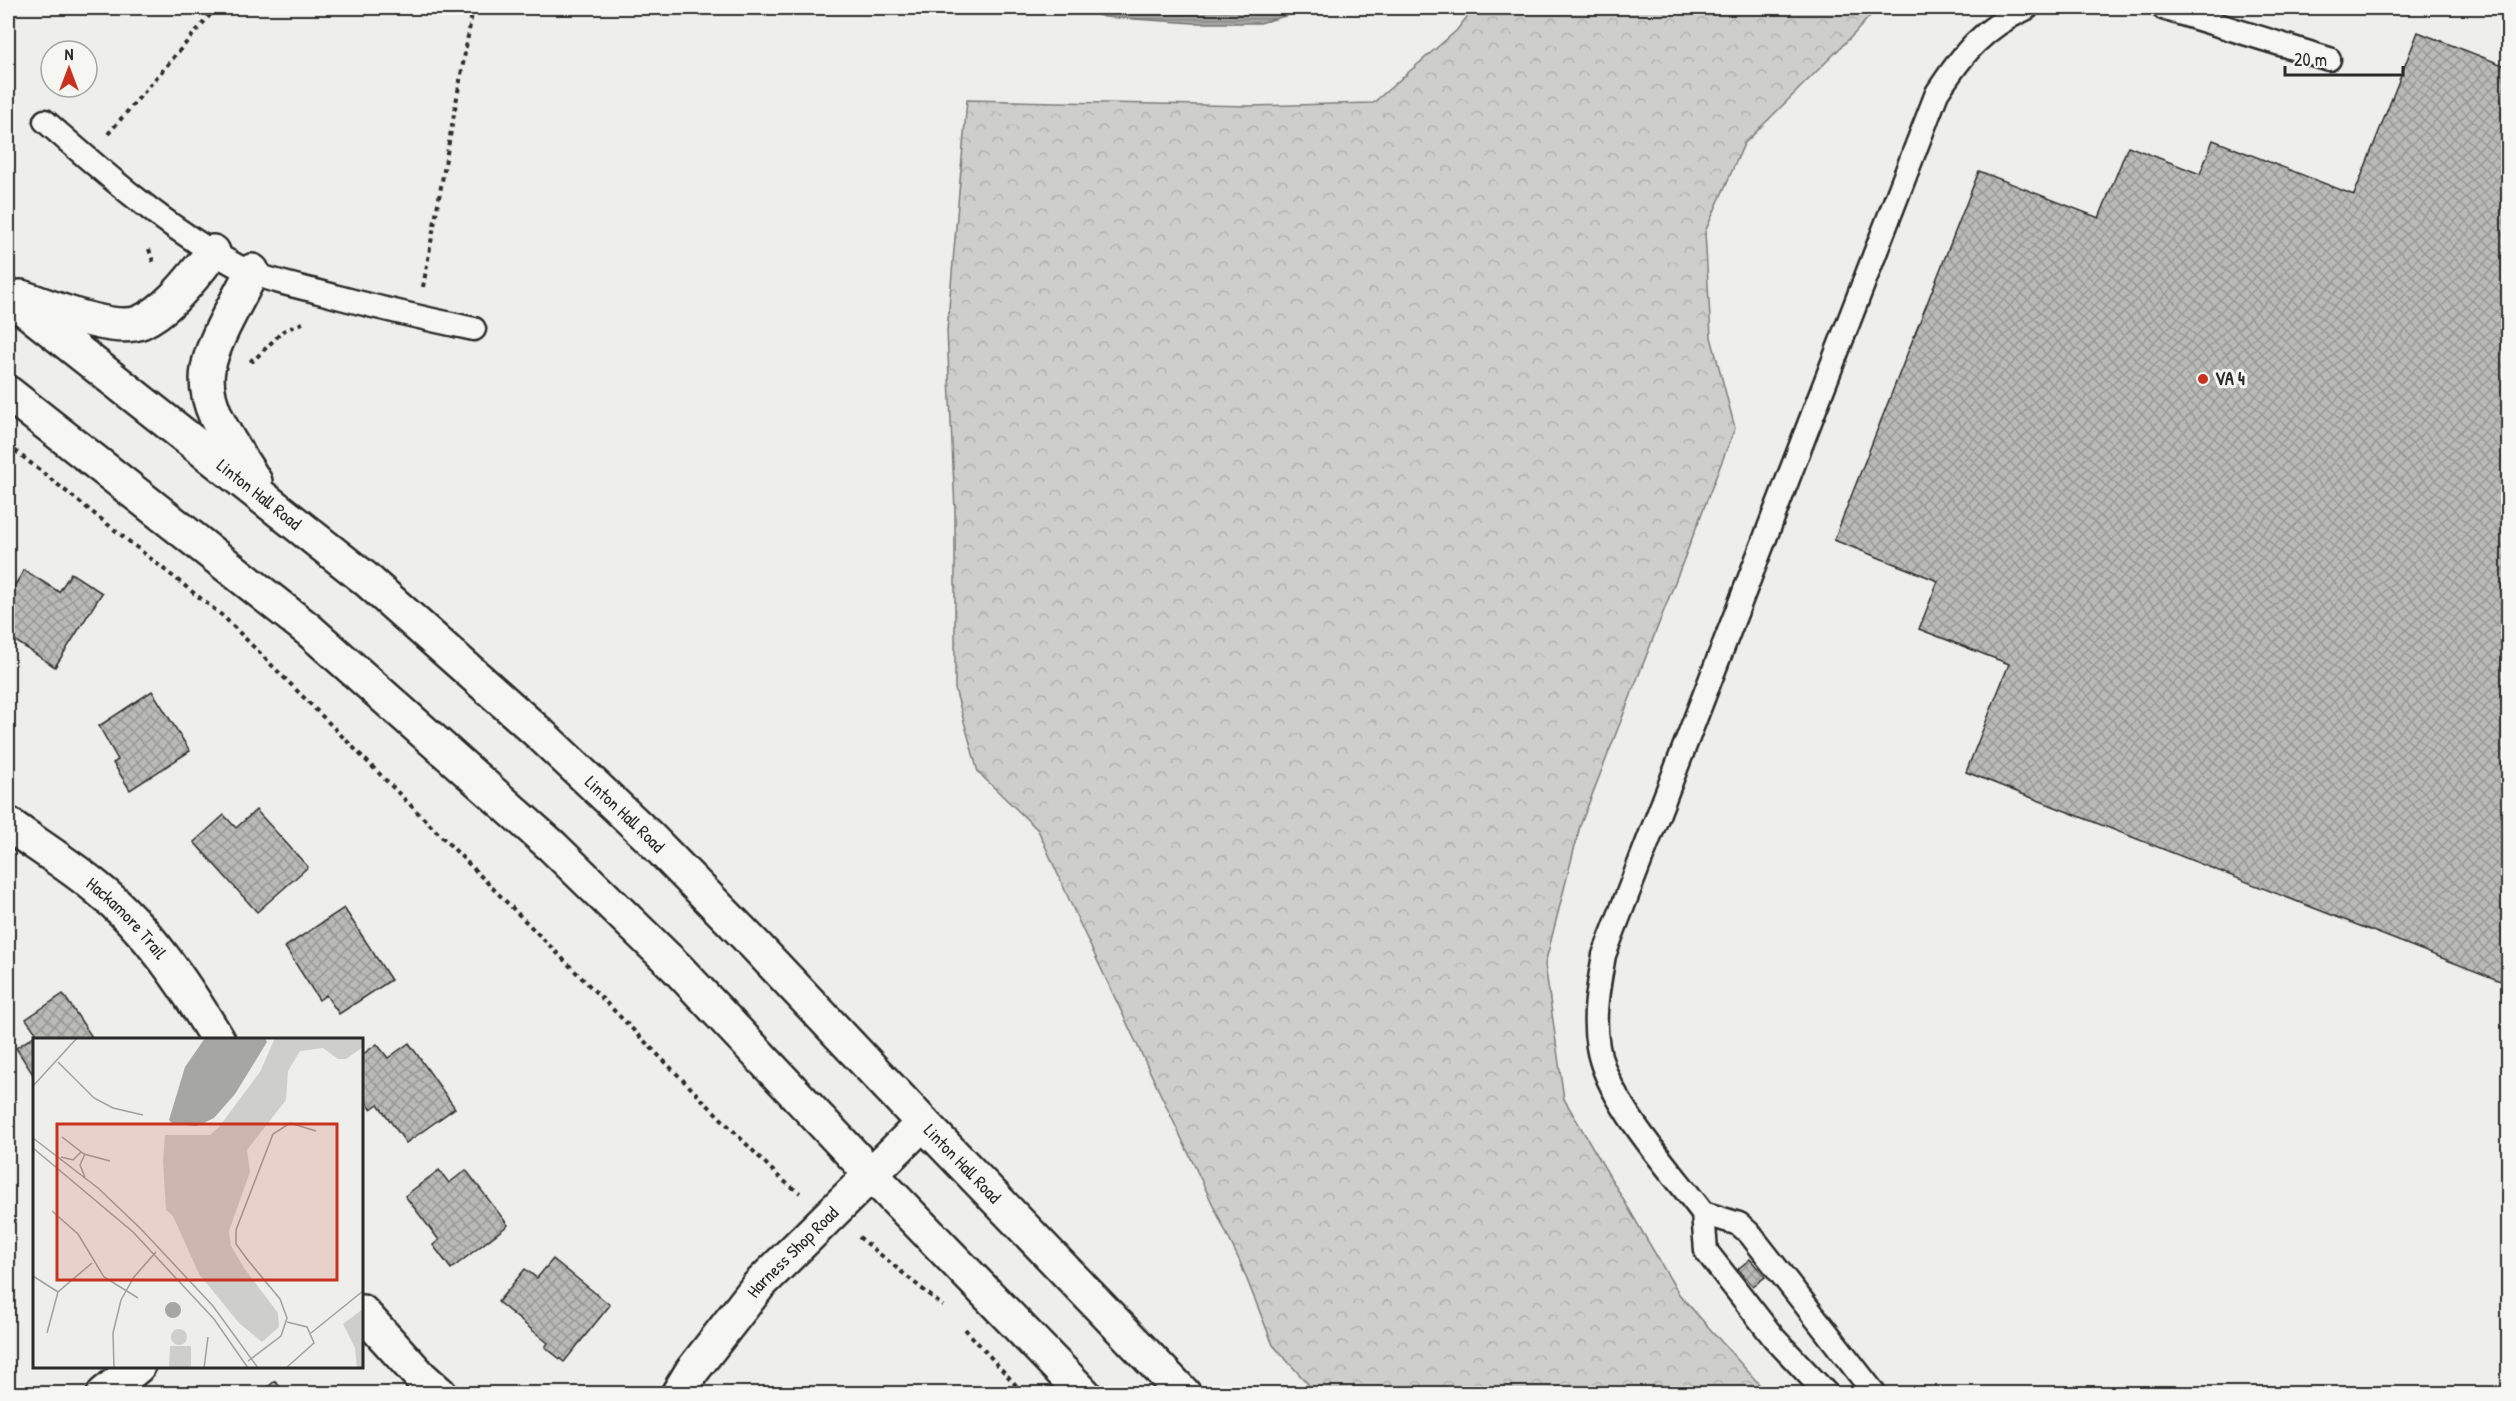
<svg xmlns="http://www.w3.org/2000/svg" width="2516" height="1401" font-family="'Patrick Hand',sans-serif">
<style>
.forest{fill:url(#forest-crowns);stroke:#7c7c7a;stroke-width:1.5}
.water{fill:url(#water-rules);stroke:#757573;stroke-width:1.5}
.building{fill:url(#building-cross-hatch);stroke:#2b2b2b;stroke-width:1.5}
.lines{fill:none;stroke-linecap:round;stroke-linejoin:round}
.service-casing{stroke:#2b2b2b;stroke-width:27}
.minor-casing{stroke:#2b2b2b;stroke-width:38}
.primary-casing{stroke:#2b2b2b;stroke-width:38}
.path{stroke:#2b2b2b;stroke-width:4;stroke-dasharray:4.5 4.5;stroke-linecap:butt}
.service{stroke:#f6f6f2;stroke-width:22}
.minor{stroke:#f6f6f2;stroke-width:33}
.primary{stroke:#f6f6f2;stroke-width:33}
.poi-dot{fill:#c8321e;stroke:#f6f6f2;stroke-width:2}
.labels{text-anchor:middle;stroke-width:6;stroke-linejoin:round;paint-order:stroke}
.poi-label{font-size:18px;font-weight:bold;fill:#2b2b2b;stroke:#f6f6f2;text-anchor:start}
.street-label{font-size:18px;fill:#2b2b2b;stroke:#f6f6f2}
.inset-road{fill:none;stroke:#a0a09e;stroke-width:1.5}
.view{fill:#c8321e;fill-opacity:0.15;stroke:#c8321e;stroke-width:3}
.inset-edge{fill:none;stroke:#2b2b2b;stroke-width:3}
</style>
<defs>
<pattern id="forest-crowns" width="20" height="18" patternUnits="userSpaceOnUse" patternTransform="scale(1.5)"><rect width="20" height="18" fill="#cececa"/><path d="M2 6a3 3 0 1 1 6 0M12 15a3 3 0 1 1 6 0" fill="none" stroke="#b1b1ae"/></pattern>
<pattern id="water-rules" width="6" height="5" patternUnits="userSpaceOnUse" patternTransform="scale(1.5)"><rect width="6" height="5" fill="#a6a6a3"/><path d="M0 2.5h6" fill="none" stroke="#878785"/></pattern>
<pattern id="building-cross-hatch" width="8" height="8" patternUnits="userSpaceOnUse" patternTransform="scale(1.5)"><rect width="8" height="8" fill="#babab7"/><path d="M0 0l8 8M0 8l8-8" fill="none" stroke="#979795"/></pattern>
</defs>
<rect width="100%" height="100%" fill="#eeeeea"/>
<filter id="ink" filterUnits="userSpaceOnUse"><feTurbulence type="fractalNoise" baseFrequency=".0167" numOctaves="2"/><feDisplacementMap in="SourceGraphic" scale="12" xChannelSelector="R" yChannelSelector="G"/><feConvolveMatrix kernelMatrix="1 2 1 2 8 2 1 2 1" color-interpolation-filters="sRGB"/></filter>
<g filter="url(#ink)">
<path class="forest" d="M1474,8H1877L1854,34L1744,144L1705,232L1711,337L1735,428L1580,826L1545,964L1564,1099L1679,1294L1767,1393H1316L1273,1345L1240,1262L1080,924L1038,830L978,772L955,689V511L947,331L967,100L1251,106L1373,103L1456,31Z"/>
<path class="water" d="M1072,8H1314L1260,23H1194L1105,17Z"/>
<path class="building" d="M2418,32L2508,67V984L1966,772L2009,664L1919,629L1938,581L1834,540L1979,171L2099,218L2128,146L2200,174L2213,140L2354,195Z
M24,570L59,592L71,573L102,593L55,667L8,636V587L12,590Z
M152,691L190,751L130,790L113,763L118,760L99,726Z
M256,810L308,867L257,912L194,842L224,815L236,828Z
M344,908L391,980L339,1014L326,995L319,1000L285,947Z
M63,994L94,1040H34V1076L16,1048L37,1034L26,1019Z
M409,1043L455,1108L406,1143L378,1104L371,1109L362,1096V1055L377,1044L388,1058Z
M439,1170L449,1183L466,1170L508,1225L451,1269L433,1245L439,1240L405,1196Z
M553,1259L610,1305L564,1362L545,1347L548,1343L498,1302L525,1269L537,1278Z
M1750,1259L1765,1277L1753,1286L1738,1269Z
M275,1381L286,1394H259Z"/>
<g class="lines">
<g class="service-casing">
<path id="service" d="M2163,8L2329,59
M45,121C105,174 166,228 237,266C262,279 292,285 319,292C370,306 422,318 474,329
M1703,1213C1670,1169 1607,1102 1598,1047C1592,1016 1599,985 1604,955L1937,93C1963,53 1983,28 2027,8
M1827,1394L1774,1338L1706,1251L1703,1213L1739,1224L1750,1234L1875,1394"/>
</g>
<g class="minor-casing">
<g id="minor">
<path id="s1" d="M8,824C37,845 69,865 97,888C148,929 185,985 218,1040"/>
<path d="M362,1312L421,1377L440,1394"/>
<path d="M104,1394L138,1366"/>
<path id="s2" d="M678,1394L692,1371L759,1285L923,1123"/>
</g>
</g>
<g class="primary-casing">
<g id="primary">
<path d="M252,271C239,299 213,339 208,369C201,409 236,450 255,482"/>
<path id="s3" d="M8,296L367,580L540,734L649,837L755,945L923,1123L1184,1394"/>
<path d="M21,297C49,306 114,334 141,322C171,308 192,277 213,252"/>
<path d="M8,393L309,630L552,846L677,968L871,1174L1084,1394"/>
</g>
</g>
<path class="path" d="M108,134L216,8
M149,249L154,265
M423,287L473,8
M250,359L253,361L283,331L305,322
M8,445L224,617L781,1179L800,1193
M859,1237L943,1306
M965,1329L1024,1394"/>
<use href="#service" class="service"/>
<use href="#minor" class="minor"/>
<use href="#primary" class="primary"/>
</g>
</g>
<circle class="poi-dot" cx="2203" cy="379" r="6"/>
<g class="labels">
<g class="poi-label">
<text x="2215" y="385">VA 4</text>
</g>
<g class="street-label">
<text dy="6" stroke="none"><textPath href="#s3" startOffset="320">Linton Hall Road</textPath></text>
<text dy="6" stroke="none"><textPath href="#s3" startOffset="806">Linton Hall Road</textPath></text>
<text dy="6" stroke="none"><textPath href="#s1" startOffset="152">Hackamore Trail</textPath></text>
<text dy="6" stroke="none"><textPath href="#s3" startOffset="1292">Linton Hall Road</textPath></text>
<text dy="6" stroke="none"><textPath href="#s2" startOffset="183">Harness Shop Road</textPath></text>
</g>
</g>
<g transform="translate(33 1038)">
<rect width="330" height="330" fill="#eeeeea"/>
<path d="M138 299a8 8 0 1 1 16 0a8 8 0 1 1-16 0Z" fill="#cececa"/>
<path d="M242,0H330V9L313,21H305L290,10L267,13L255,33L253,62L214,112L217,134L196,193L198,208L211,230L245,275L246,289L229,304L206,285L166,236L140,178L133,172L130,123L132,97H177L186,89L227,34ZM330,271V330H324L322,310L310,286Z" fill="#cececa"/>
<path d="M137,308H158V330H136Z" fill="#cececa"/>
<path d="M172,0H232L234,4L202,56L181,80L164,88L140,86L136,82L152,29ZM132 272a8 8 0 1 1 16 0a8 8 0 1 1-16 0Z" fill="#a6a6a3"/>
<path class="inset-road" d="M25,24L61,60L80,70L110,77M0,48L44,0M29,99L51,116L77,123M0,100L65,150L108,191L180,268L225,330M0,110L100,194L181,281L215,330M28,119L40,122L48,114M52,139L47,127L52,116M19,173L45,196L71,239L105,260M214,221L203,206V192L240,96L257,85L283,93M0,238L25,254M14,295L25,254L59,225M278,295L330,253M215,323L248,298L254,280L247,261L214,221L236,248M81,330L80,295L88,262L101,239L123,214M171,330L175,299M253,330L281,305L274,289L254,284"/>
<path class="view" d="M24,86H304V242H24Z"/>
<rect width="330" height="330" class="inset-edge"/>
</g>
<rect width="2516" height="1401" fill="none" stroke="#f6f6f2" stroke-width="30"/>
<rect x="15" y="15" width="2486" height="1371" fill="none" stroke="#2b2b2b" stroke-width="2" filter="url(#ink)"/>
<g transform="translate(69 69)"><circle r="28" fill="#f6f6f2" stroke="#a5a5a2" stroke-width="1.5"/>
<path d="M0-4.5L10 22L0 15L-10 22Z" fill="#c8321e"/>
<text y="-9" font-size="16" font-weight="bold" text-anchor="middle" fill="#2b2b2b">N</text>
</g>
<path d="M2285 66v9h118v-9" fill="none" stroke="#2b2b2b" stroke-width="3"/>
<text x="2294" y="66" font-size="18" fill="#2b2b2b" stroke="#f6f6f2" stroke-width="4.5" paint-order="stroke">20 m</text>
</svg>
